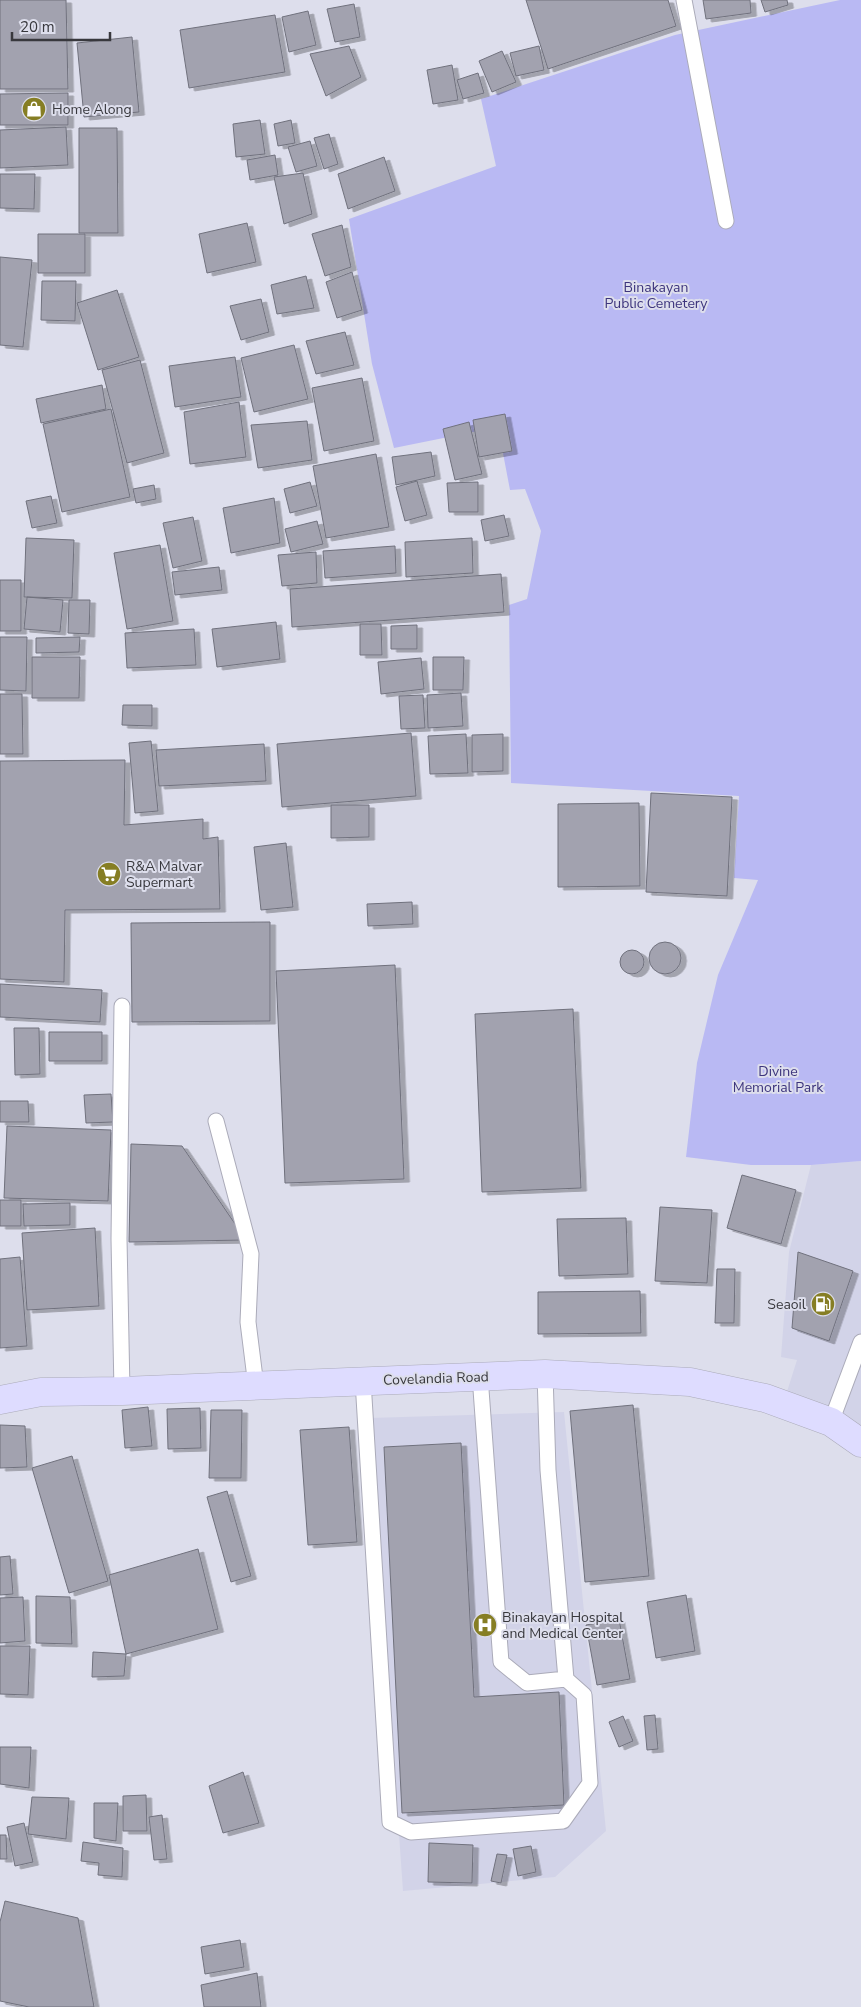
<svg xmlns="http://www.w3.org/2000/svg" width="861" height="2007" font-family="'Nunito Sans',sans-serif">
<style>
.built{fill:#d2d3e8}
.green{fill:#b9b9f3}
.building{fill:#a2a2af;stroke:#70717d;filter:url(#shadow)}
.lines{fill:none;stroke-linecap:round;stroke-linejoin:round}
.service-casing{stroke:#ababb9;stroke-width:17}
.secondary-casing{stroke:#ababb9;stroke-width:29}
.service{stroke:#fff;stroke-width:15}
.secondary{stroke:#dedcff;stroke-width:28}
.labels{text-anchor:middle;stroke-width:4;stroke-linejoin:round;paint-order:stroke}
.poi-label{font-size:14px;fill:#38383d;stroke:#dddeec;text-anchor:start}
.park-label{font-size:14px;fill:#3d357d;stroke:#dddeec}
.street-label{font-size:14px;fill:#38383d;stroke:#dddeec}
</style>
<defs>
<filter id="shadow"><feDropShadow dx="5.5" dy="3" stdDeviation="0" flood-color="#0004"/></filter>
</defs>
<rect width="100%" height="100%" fill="#dddeec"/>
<path class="built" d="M861,1161V1436L785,1398L797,1360L781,1357L789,1252L811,1165Z
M564,1412L606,1831L555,1877L403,1891L370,1418Z"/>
<path class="green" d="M840,0H861V1161L811,1165H751L686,1157L697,1063L718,975L758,880L734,878L739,796L511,783L509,605L527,599L541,531L525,489L510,490L498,427L394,448L372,364L349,219L496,166L481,99L675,35Z"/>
<path class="building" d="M0,0H66L68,89H0Z
M526,0H668L676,26L548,69Z
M703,0H750L751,13L706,19Z
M761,0H787L788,5L765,12Z
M354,4L360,37L335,42L327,9Z
M308,11L316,45L289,52L282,17Z
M275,15L285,72L189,88L180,30Z
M132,37L139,112L84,117L77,43Z
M349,46L361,77L326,96L310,54Z
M539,46L544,70L516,76L510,53Z
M502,51L516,82L492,92L479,61Z
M452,65L458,100L433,104L427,70Z
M478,73L484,93L463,99L457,80Z
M68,93V125H0V94Z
M260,120L265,154L236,157L233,124Z
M291,120L295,143L278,146L274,124Z
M66,127L68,165L0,168V130Z
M79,128H117L118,233H79Z
M329,134L338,164L324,169L314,138Z
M310,141L317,166L296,172L288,147Z
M275,155L278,175L250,180L247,160Z
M384,157L395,191L348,209L338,174Z
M303,173L312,214L284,224L274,177Z
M0,174H35L34,209L0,208Z
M247,223L256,262L207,273L199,234Z
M342,225L351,267L325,276L312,234Z
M38,234H85V273H38Z
M0,257L32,260L23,347L0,345Z
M352,272L362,310L337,318L326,282Z
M306,276L314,308L277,314L271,285Z
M42,281H76L75,321L41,320Z
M117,290L139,357L98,370L77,303Z
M261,299L269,332L241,340L230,306Z
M345,332L354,365L316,374L306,341Z
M294,345L308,399L254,412L241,358Z
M235,357L241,397L175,407L169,366Z
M140,360L164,453L127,463L102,370Z
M362,378L374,441L324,451L312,388Z
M102,385L106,409L41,423L36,399Z
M239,402L246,457L190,464L184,412Z
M111,409L130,497L62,512L43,424Z
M505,414L512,451L479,457L473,420Z
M307,421L312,460L258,468L251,425Z
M469,422L482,474L455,480L443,429Z
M431,452L435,476L396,485L392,457Z
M376,454L389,527L326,538L313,466Z
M417,481L427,515L405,521L396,487Z
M310,482L317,506L290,513L284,489Z
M478,482V512H449L447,483Z
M154,485L156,499L136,503L133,489Z
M51,496L57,523L32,528L26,501Z
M274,498L280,543L231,553L223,508Z
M504,515L509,536L485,541L481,520Z
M193,517L202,561L173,568L163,523Z
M317,521L323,544L291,552L285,529Z
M26,538L74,540L72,598L24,597Z
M472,538L473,573L406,577L405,542Z
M160,545L173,621L127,629L114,553Z
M395,546L396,573L325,578L323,551Z
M316,552L317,583L282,586L278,555Z
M219,567L222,590L175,595L172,572Z
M501,574L504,612L292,627L290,589Z
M0,580H21V631H0Z
M27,597L63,600L60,632L24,629Z
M69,600H90L89,634L68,633Z
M276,622L280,659L217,667L212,629Z
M360,624H381L382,655H360Z
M417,625V649H391V626Z
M194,629L196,665L127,668L125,633Z
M0,637H27L26,691L0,690Z
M80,637L79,652L36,653V638Z
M32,657H80L79,698H32Z
M433,657H464L463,690H433Z
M421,658L424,689L381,694L378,662Z
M461,693L463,726L428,728L427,695Z
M0,694H22L23,754H0Z
M423,695L425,728L401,729L399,696Z
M123,705H152V726L122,725Z
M411,733L416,796L282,807L277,744Z
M466,734L468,773L430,774L428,736Z
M503,734V771L472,772V735Z
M151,741L158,811L135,813L129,743Z
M264,744L266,781L159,786L156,750Z
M125,760L124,825L203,819V839L218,837L220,909L65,910L64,982L0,979V761Z
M651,793L732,797L727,896L646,892Z
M639,803L640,886L558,887V804Z
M331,805H369V837L331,838Z
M286,843L293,907L261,910L254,847Z
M412,902L413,924L368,926L367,904Z
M270,922V1021L132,1022L131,923Z
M649 958a16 16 0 1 1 32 0a16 16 0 1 1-32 0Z
M620 962a12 12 0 1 1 24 0a12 12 0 1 1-24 0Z
M395,965L404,1179L285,1183L276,971Z
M0,984L102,990L100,1022L0,1017Z
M573,1009L581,1188L482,1192L475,1014Z
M14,1028H39L40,1074L15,1075Z
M49,1032H102V1061H49Z
M111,1094L113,1122L86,1123L84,1095Z
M0,1101H28L29,1122H0Z
M7,1126L111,1130L108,1201L4,1198Z
M131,1144L182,1146L246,1240L129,1242Z
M742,1175L796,1190L781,1244L727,1228Z
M0,1200H21V1226H0Z
M70,1203V1225L24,1226L23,1204Z
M660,1207L712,1210L707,1283L655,1281Z
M626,1218L628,1274L559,1276L557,1219Z
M95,1228L99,1306L27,1310L22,1233Z
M798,1252L853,1271L829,1341L792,1328Z
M20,1257L27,1346L0,1348V1259Z
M717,1269H735L734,1323H715Z
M640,1291L641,1333L538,1334V1292Z
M633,1405L649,1576L585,1582L570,1411Z
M148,1407L152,1446L125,1448L122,1410Z
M200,1408L201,1448L168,1449L167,1409Z
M211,1410H242L241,1478H209Z
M0,1425L25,1426L27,1467L0,1468Z
M349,1427L357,1542L308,1545L300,1430Z
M461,1443L474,1697L559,1692L564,1805L402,1813L384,1447Z
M72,1456L108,1581L69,1593L32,1468Z
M227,1491L251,1576L231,1582L207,1497Z
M198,1549L218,1629L126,1654L109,1575Z
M10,1556L13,1594L0,1595V1557Z
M686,1595L695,1651L656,1658L647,1602Z
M36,1596L70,1597L72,1644L36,1643Z
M23,1597L25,1641L0,1643V1598Z
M619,1619L630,1679L597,1685L586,1625Z
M0,1646H30L28,1695L0,1694Z
M93,1652L126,1654L124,1676L92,1677Z
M655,1715L658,1749L647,1750L644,1716Z
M623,1716L633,1741L619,1747L609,1722Z
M0,1747H31L29,1788L0,1784Z
M243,1772L259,1823L223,1833L209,1786Z
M146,1795L147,1831H123V1796Z
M32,1797L69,1798L66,1839L28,1834Z
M94,1803H118L116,1841L94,1838Z
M162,1815L167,1859L154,1860L149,1817Z
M24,1823L33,1862L15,1866L7,1827Z
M0,1835H6L7,1859H0Z
M83,1842L123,1848L122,1877L98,1875L99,1863L81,1861Z
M429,1843L473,1845L472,1883L428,1882Z
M531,1846L536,1872L518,1876L513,1849Z
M497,1854L507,1855L501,1883L491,1881Z
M5,1901L78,1918L94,2007H29L0,2001V1922Z
M240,1940L244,1967L205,1974L201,1947Z
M257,1973L261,2007H204L201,1985Z"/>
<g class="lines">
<g class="service-casing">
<path id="service" d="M684,0L726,221
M216,1121L251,1254L248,1322L256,1386
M480,1376L501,1662L527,1683L566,1679
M363,1381L390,1822L411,1832L563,1821L590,1783L584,1695L566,1679L548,1470L545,1374
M122,1391L119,1239L122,1006
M831,1422L861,1342"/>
</g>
<g class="secondary-casing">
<path id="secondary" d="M0,1400L41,1392L122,1391L545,1374L690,1382L765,1398L831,1422L861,1443"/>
</g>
<use href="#service" class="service"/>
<use href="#secondary" class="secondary"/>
</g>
<defs>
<g id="shop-disc" transform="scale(1.25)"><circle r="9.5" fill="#867e24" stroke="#dddeec"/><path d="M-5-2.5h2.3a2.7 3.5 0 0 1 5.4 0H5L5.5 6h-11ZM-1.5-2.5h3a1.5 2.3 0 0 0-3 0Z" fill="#fff"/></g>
<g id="supermarket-disc" transform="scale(1.25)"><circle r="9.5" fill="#867e24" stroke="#dddeec"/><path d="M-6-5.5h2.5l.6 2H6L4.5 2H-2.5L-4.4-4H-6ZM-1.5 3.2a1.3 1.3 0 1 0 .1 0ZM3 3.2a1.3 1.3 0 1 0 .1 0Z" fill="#fff"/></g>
<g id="fuel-disc" transform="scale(1.25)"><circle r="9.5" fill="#867e24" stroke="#dddeec"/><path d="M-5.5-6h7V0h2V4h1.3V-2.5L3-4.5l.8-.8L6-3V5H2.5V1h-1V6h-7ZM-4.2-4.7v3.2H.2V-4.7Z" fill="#fff"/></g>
<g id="hospital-disc" transform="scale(1.25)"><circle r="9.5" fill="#867e24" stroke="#dddeec"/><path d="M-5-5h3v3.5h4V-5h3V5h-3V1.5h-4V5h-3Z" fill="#fff"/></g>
</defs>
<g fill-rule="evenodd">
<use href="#shop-disc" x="34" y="109"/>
<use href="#supermarket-disc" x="109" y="874"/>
<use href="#fuel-disc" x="823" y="1304"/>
<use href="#hospital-disc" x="485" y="1625"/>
</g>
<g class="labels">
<g class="poi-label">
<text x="52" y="114">Home Along</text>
<text x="126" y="871">R&amp;A Malvar<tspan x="126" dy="16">Supermart</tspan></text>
<text x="806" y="1309" text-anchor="end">Seaoil</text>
<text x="502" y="1622">Binakayan Hospital<tspan x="502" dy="16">and Medical Center</tspan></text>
</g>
<g class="park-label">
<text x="656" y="292">Binakayan<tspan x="656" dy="16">Public Cemetery</tspan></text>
<text x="778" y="1076">Divine<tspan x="778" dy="16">Memorial Park</tspan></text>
</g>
<g class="street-label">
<text transform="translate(436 1378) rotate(-2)" y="5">Covelandia Road</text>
</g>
</g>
<path d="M12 32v8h98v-8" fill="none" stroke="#38383d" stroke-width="2.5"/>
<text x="20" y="32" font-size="15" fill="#38383d" stroke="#dddeec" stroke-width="4" paint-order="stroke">20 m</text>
</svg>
